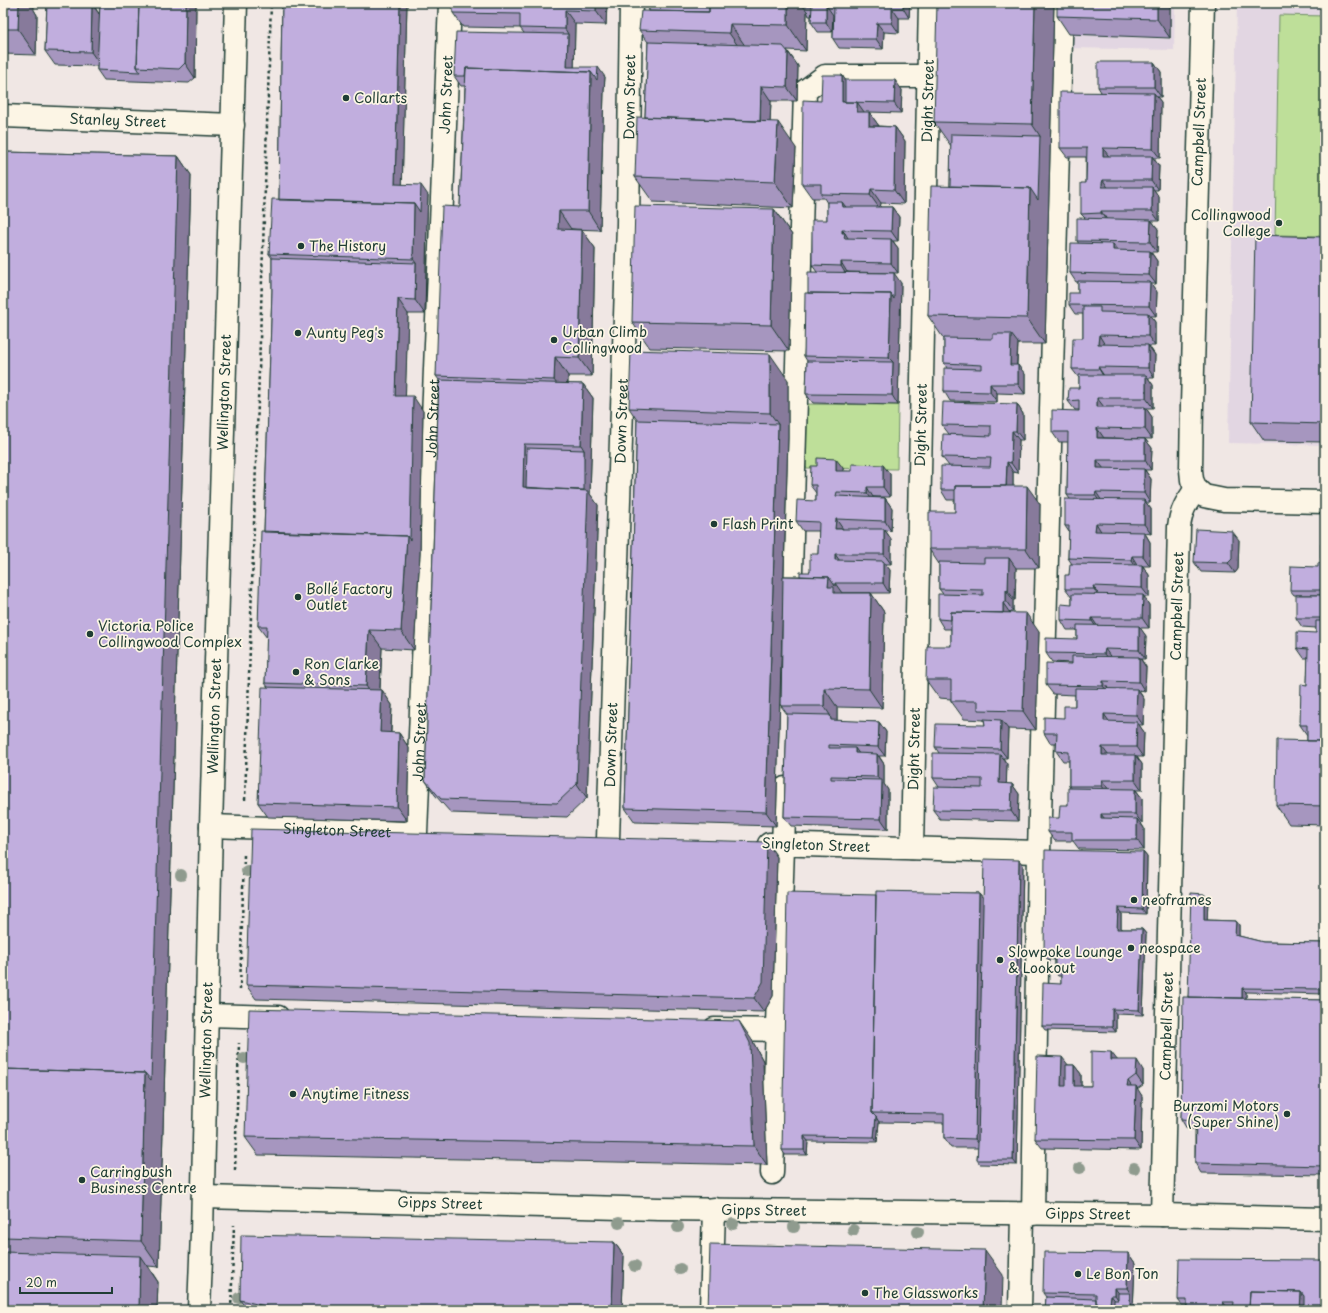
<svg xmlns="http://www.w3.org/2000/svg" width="1328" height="1313" font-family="'Playpen Sans',sans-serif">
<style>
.built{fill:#e2d6e2}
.green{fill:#bedf99;stroke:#6e8e66}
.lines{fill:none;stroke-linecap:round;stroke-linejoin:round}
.minor-casing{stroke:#1f3d34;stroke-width:25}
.path{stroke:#1f3d34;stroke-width:2.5;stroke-dasharray:3 3;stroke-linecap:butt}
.minor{stroke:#fcf5e5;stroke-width:22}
.tree{fill:#8f9b8e}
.wall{fill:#a696bf;stroke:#1f3d34;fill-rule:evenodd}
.shaded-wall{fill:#877a9b;stroke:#1f3d34}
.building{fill:#c1aede;stroke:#1f3d34}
.poi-dot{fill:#1f3d34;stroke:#fcf5e5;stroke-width:1.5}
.labels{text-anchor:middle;stroke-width:3.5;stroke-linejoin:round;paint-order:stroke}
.street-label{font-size:14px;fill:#1f3d34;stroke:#fcf5e5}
.poi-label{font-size:14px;fill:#1f3d34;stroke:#fcf5e5;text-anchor:start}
</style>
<rect width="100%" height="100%" fill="#f0e7e4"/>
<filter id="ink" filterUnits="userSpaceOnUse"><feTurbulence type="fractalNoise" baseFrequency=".025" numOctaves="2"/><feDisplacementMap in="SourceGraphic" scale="8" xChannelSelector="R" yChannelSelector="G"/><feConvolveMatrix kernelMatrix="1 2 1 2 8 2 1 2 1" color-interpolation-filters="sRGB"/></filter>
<g filter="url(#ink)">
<path class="built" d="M1069,3H1175L1174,50L1069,48Z
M1237,3H1325V445L1228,443Z"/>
<path class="green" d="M1279,15L1325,16V236L1275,235Z
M807,404L898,405L897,469L806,468Z"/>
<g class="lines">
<g class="minor-casing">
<g id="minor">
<path d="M1203,3L1192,405L1191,470L1192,480L1196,489L1204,496L1224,500L1325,502"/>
<path id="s1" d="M3,116L233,125"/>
<path d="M790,605L805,91L825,76H929"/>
<path id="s2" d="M211,826L405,833"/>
<path id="s3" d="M416,833L450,3"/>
<path id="s4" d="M608,839L628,224L631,3"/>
<path d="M769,844L1039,852"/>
<path id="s5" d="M912,848L930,3"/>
<path d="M207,1015L278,1017"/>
<path d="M714,1029L777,1030"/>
<path d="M772,1173L785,788"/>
<path id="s6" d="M203,1197L660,1209L1162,1215L1325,1219"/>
<path d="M1033,1214L1039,852L1062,3"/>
<path id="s7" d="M1162,1215L1179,527C1181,510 1186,503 1196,489"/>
<path id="s8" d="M199,1310L202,1233L211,826L236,3"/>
<path d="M711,1310L714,1209"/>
<path d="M1020,1310L1022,1214"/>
</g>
</g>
<path class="path" d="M245,800L271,3
M240,990L244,855
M235,1170L239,1043
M231,1310L234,1225"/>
<use href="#minor" class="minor"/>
</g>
<g class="tree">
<circle cx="247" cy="871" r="6"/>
<circle cx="181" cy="875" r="6"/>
<circle cx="244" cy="1058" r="6"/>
<circle cx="1080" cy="1168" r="6"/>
<circle cx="1134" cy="1168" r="6"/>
<circle cx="619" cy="1223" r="6"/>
<circle cx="733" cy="1224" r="6"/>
<circle cx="678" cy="1227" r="6"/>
<circle cx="794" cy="1227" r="6"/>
<circle cx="853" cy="1230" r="6"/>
<circle cx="918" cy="1232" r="6"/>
<circle cx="635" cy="1266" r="6"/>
<circle cx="680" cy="1269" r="6"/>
<circle cx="239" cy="1298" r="6"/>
</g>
<path class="wall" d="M3,3L34,10L37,15L36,55L3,54Z
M47,3H196L195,78L189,83L104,80L97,70V66L55,65L45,51ZM95,7H100L99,14Z
M282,3H407L402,184L428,195L427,221L425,314H408L405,396L423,411L420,554L414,650L382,648L380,690H382L392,705L391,733H399L409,748L407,821L268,817L258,803L268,687L265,683L267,638L258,626L264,532L272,291V258L269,254L279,200Z
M453,3H607L606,25L575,24L574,67L605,77L604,90L600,230L571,229L582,230L595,248L592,376H568V384H583L593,398L590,494L598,505L587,798L567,817L451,813L435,795L425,780L439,380L436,376L460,207L465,86H461L454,76L524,33L520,28L463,27L453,13Z
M649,3H910L909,18H899V33L884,32L883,49L839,48L833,39V15L832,32H818L811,22V16H809L807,11L806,51L787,50L798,66L797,101H771L770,122L796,148L793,208L653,202L635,177L645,117L648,42L639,30L649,11Z
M1054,3L1045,344H1018L1017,365L1025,374V394L997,393V402L950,401L944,391L947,368L944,363V339L928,316L950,186L951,146L934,122Z
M1170,3V38L1069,34L1057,16Z
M1154,62L1161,72V97H1157L1161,102L1160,158H1153L1159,166L1158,190H1154L1159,197V221H1152L1158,229L1157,252H1151L1157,261L1156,284H1151L1157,292L1156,316H1151L1155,322V346H1149L1155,355L1154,378H1148L1153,385V408H1146L1152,417V439L1104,438L1145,439L1152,448L1151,470H1145L1151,479L1150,503H1146L1151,509V534L1145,533L1150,542V566H1143L1149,575V597H1144L1149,605V628H1140L1146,636L1145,659H1141L1146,667L1145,692L1139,691L1144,699L1143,725H1139L1144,732L1143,757H1137L1142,764V790H1136L1142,798V823H1141L1144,828V850L1079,849L1073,841H1055L1048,832L1059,818L1068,805L1070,788L1069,786V761H1063L1056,751V743H1050L1044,733L1064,718L1075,706V695L1053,694L1046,685L1072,664V663L1052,662L1046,653L1077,639V630H1067L1061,620L1072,605V598L1065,589L1072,564L1068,558L1069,532L1065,526L1070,499L1067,495L1068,442H1059L1052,432L1079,411V410H1075L1068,401L1079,388V378L1072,369L1083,338V314H1075L1069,305L1078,293V282H1076L1070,273L1079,244L1077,241L1085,218L1081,214L1086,183V157H1067L1060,148L1101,92L1098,87Z
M842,75L845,80L902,90L901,113L869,112L879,126L895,127L905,141L904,204L881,203L880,207H892L899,217L898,241H893L898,248V273L847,272L901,283L898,405L813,403L806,394L807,361L804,356L808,293L817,272L812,265L827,220V203L824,198H812L802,184L821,101Z
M3,152L178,156L191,175L159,1267L148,1266L158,1282L157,1310H3Z
M774,209L792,235L789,351L650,348L632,322Z
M1325,237V442L1264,441L1251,422Z
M788,380V438L784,576H800L810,572L818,554L819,531H803L796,521L816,501V493L810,485L843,468V471L890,474V497H873H874L885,498L892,508L891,531L885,530L891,539V564H885L890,570L889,593H842H871L884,612L882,708L837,707V721L879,722L886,732L885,756H879L884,764V784L888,790V829L791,826L784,817L787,714L781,706L782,629L776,826L635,822L625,808L637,420L629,408Z
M1017,404L1023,414V440H1019L1018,473L1013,472V486L1040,504L1039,568H1016L1015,600H1013V611L1010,613L1039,632L1036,730L1008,729L1007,758H1003L1007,764L1006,784H1012L1019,794L1018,821L940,819L933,810L939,787L933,778L939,753L935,747L985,725L984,720L964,719L951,701V699L939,698L926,680L951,646V629H944L938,619L943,594L939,589V564L929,549L955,512V500H947L941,490L949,466L942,457L949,434L942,425Z
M1239,540L1238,569L1235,573L1201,572L1194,562Z
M1325,544V595H1294L1290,590L1318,567L1324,562L1321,558Z
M1325,595V825L1289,824L1276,805L1307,741V735L1300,725L1307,685L1308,658H1304L1297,648L1316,633V628L1302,627L1296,618Z
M767,842L777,857L773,996L764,1012L256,999L246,985Z
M1143,852L1147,857L1146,914L1121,913V929H1142L1146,934L1143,1015L1116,1014V1032L1045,1030L1042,1026L1061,984V976H1058L1055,971V960L1047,959L1044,954Z
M1023,865L1017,1165L980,1164L977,1160L978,1148H951L944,1138V1123L879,1122L877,1142L808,1141L807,1155H785L782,1150L876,895L979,893L983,898Z
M1325,884V994L1246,992V999L1325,1000V1175L1201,1173L1195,1163V1129H1187L1181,1119L1189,997H1188L1204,894L1208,899L1207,920L1236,921L1239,925V936L1263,942L1324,943Z
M752,1040L763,1061L767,1165L258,1155L245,1137Z
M1117,1060L1143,1070V1085L1137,1089L1142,1096L1141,1150L1042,1148L1035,1139L1068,1065H1074L1081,1074V1086H1091Z
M614,1242L624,1256L622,1310H247L240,1300Z
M1128,1253L1135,1263L1133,1310H1045L1046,1297L1043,1293Z
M1325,1260L1234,1307H1227V1310H1187V1305H1182L1178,1300Z"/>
<path class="shaded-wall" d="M19,3H34V10L37,15L36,55L18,29Z
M186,3H196L195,78L185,63Z
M400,3H407L402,194L395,184Z
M596,3H607L606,25L596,11Z
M788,3H807L803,6L807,11L806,51L788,25Z
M903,3H910L909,18L903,8Z
M1035,3H1054L1045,344L1027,318L1030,188L1040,136L1032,124Z
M1157,3H1170V38L1157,19Z
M92,4L102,18L101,66L91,52Z
M826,5L833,15L832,32L826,22Z
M892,8L899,18V33L892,23Z
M565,10L575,24L574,76L567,67L568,34L565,29Z
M877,23L884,32L883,49L876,39Z
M730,24L748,50L747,59L729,33Z
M788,52L798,66L797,101L787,87Z
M1154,62L1161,72V97L1154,87Z
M598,67L605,77L604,90L600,230L588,211L591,72Z
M842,75L852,90V102H842Z
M895,80L902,90L901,113L894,103Z
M761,86L771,101L769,146L760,132Z
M1154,93L1161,102L1160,158L1153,149Z
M857,102L867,116L857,112Z
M869,112L879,126H869Z
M778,122L796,148L793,208L775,182Z
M895,127L905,141L904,204L894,190Z
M1103,148L1110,158L1103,156Z
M178,156L191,175L159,1267L141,1241L145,1073Z
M1152,156L1159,166L1158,190L1151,180Z
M1103,180L1109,189L1102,187V183Z
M421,185L428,195L427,221L425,314L415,300L416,263L413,259L414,203Z
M1152,187L1159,197V221L1152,211Z
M871,189L881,203L880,209L870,195Z
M842,202L849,211L843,207Z
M892,207L899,217L898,241L891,231Z
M774,209L792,235L789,351L771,325Z
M559,211L571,229V248L558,229Z
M1101,211L1108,221V223L1101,213Z
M1151,220L1158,229L1157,252L1150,242Z
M582,230L595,248L592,376L579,358Z
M842,230L845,233L851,243L844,238Z
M891,239L898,248V273L891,263Z
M1113,244L1120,254L1113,250Z
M1150,251L1157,261L1156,284L1149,275Z
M841,262L847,272V276L841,266Z
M894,273L901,283L898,405L892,395L893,362L889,358L891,294Z
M1150,282L1157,292L1156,316L1149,306Z
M398,299L408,314L405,410L395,396Z
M1148,313L1155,322V346L1148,336Z
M1011,334L1018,343L1016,374L1010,365Z
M1099,335L1105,345L1098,344Z
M1148,345L1155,355L1154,378L1148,368Z
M770,354L788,380V438L776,826L766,812L778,424L770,413Z
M555,357L568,376L567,398L554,380Z
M1018,365L1025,374V394L1018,384Z
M1098,367L1105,377V379L1099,369Z
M1146,375L1153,385V408L1146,398Z
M583,384L593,398L590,494L598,505L587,798L577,784L583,495L584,450L581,445Z
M990,384L997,393V402L990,392Z
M413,396L423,411L420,554L414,650L401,631L407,536Z
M1097,398L1104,407H1097Z
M1017,404L1023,414V440L1016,431Z
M1145,407L1152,417V439L1145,429Z
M1097,428L1104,438H1097Z
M1012,431L1019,440L1018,473L1011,463Z
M1145,439L1152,448L1151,470L1145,460Z
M524,444L534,458L533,492L523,487Z
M836,459L843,468V480L836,471Z
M1097,460L1104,469L1097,468Z
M1007,462L1013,472V504L1006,495Z
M883,465L890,474V497L883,487Z
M1144,469L1151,479L1150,503L1144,493Z
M1027,486L1040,504L1039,568L1026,549Z
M867,487L873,497L874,502L867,493Z
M1096,492L1102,501V505L1095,495Z
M885,498L892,508L891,531L885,521Z
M1144,500L1151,509V534L1144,524Z
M836,519L843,529H835Z
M1096,523L1102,533L1095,531Z
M884,529L891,539V564L884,554Z
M1232,531L1239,540L1238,569L1235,573L1228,563Z
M1144,532L1150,542V566L1143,556Z
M835,554L842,564L835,560Z
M1132,556L1138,566V569L1131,560Z
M1009,558L1016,568L1015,600L1008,591Z
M883,561L890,570L889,593L883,583Z
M1142,565L1149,575V597L1142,588Z
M829,577L835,583L842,593V597L847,612L828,587Z
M1093,586L1100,596V599L1094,589Z
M1006,590L1013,600V611L1006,601Z
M871,593L884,612L882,708L869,689Z
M1143,595L1149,605V628L1142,618Z
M1003,603L1010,613L1003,621Z
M1026,613L1039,632L1036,730L1023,711Z
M1092,618L1098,627V630L1092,621Z
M1139,626L1146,636L1145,659L1139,650Z
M369,630L382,648L379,704L366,686Z
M1105,649L1112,659L1111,663L1104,654Z
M1139,657L1146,667L1145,692L1139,682Z
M1103,681L1110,691V695L1103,686Z
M824,688L837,707V725L831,720L830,715L824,706Z
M1137,689L1144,699L1143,725L1136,715Z
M382,690L392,705L390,746L380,732Z
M1104,714L1111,724L1104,721Z
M1001,720L1008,729L1007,758L1000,749Z
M879,722L886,732L885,756L878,747Z
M1137,722L1144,732L1143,757L1136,747Z
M399,733L409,748L407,821L397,807Z
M1102,747L1109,756L1102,755Z
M855,748L862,758L855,753Z
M877,754L884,764V784L888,790V829L881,819L882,783L877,777Z
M1000,754L1007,764L1006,793L999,783Z
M1135,755L1142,764V790L1135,780Z
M1102,780L1109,790V796L1102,786Z
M1012,784L1019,794L1018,821L1011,811Z
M1135,789L1142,798V823L1135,814Z
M1101,814L1108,823L1101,818Z
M1137,819L1144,828V850L1137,840Z
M767,842L777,857L773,996L764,1012L754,998Z
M1143,852L1147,857L1146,914L1142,909Z
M1019,860L1023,865L1017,1165L1013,1160Z
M979,893L986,902L982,1148L975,1139Z
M1204,894L1208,899L1207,925L1204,920Z
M1118,908L1121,913V934L1117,929Z
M1236,921L1239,925V940L1235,935Z
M1142,929L1146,934L1143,1015L1139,1010Z
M1323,984L1325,988V992L1323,989Z
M1242,988L1246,992V1003L1242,998Z
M1112,1009L1116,1014V1032L1112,1027Z
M739,1021L752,1040L763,1061L767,1165L754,1146Z
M1111,1052L1118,1061L1111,1060Z
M1062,1057L1069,1066L1068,1095L1061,1086Z
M1137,1060L1143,1070V1085L1136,1075Z
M1074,1065L1081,1074V1096L1074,1086Z
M1128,1081L1134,1090L1127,1086Z
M1136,1086L1142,1096L1141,1150L1134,1140Z
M876,1117L879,1122L877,1142L874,1137Z
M804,1136L808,1141L807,1155L804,1150Z
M614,1242L624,1256L622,1310H612Z
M985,1250L1003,1275L1002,1310H983Z
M1128,1253L1135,1263L1133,1310H1130V1293L1127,1288Z
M140,1256L158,1282L157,1310H139Z
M1115,1288L1122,1298V1305L1115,1295Z
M1301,1292L1308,1301L1307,1310H1300Z
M1111,1295L1118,1305L1115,1310L1110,1304Z
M1223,1302L1227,1307V1310H1223Z"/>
<path class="building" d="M3,3H19L18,29H3Z
M47,3H79L92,4L91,52L45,51Z
M100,3H139L137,67L140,72L97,70Z
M139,3H186L185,63L179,69L137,67Z
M282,3H400L395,184L421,185L420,212L414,203L279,200Z
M453,3H596V11L565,10V29L520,28V14L453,13Z
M649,3H714V5H709V12L649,11Z
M714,3H788V25L730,24L729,33L639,30L641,11L709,12V5H714Z
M803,3H903V8H892V23H877L876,39H833L834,6L826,5V22H811L812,6H803Z
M937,3H1035L1032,124L934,122Z
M1057,3H1157V19L1057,16Z
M456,32L568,34L567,67H598L597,80L591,72L466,68L465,76H454Z
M648,42L783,46L788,52L787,87L761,86L760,121L645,117Z
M1098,62H1154V87H1098Z
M466,68L591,72L588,211H559L558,229L582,230L579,358L555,357L554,380L436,376L442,206L460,207Z
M822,75H842V102H857V112H869V126L895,127L894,190L871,189L870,195L821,194V184H802L803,100L821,101Z
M845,80H895L894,103L845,102Z
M1060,92L1154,93L1153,149L1103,148V156H1152L1151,180H1103L1102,183V187H1152V211H1101V213L1081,214V183H1086L1087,148H1060Z
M637,117L778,122L775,182L635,177Z
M951,134L1040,136L1038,200L1030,188L950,186Z
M3,152L178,156L151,1080L145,1073L3,1069Z
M931,186L1030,188L1027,318L928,316Z
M272,199L414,203L413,259L269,254Z
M827,202H842L843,207H892L891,231L842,230V233H845L844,238L891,239V263L841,262V266L812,265V220H827Z
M635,206L774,209L771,325L632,322Z
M1077,218L1151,220L1150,242L1077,241Z
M1255,235L1325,237V424L1251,422Z
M1071,243L1113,244V250L1150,251L1149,275L1070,273Z
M272,258L416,263L415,300L398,299L395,396H413L410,540L407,536L264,532L272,291Z
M808,272L894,273V299L891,294L808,293Z
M1078,281L1150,282L1149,306L1069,305V293H1078Z
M805,293L891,294L889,358L804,356Z
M1083,307H1100V312L1148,313V336L1099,335L1098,344L1148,345V368L1098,367L1099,369H1072L1073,338H1083Z
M993,334H1011L1010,365H1018V384H990V392L944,391V368L982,369V365L944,363V338L993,339Z
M631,350L770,354V413L629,408Z
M807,361L893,362L892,395L806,394Z
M1079,375H1146V398H1097V407H1145V429L1097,428V438L1145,439V460H1097V468L1144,469V493L1096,492L1095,495H1067L1068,432H1052V410L1079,411V400L1068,401L1069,388H1079Z
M439,380L583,384L581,445L524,444L523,487L588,491L577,784L557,803L441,799L425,780Z
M943,402L1017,404L1016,431H1012L1011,463L1007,462L1006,486H955V490H941V466L990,467L991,458L942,457L943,434L991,436V426L942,425Z
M637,420L778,424L766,812L625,808Z
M527,448L584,450V490L526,488Z
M817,458L836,459V471H852V464L883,465V487H867V493L837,492L836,496L885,498V521L836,519L835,529H884V554H835V560L883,561V583H835V586L829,577L800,576V572H810V554H818L819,522L796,521L797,500L816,501V485H810L811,466H817Z
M955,486H1027L1026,549H929V512H955Z
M1065,499L1144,500V524L1096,523L1095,531L1144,532L1143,556H1132L1131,560L1068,558L1069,526H1065Z
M1196,529L1232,531V559L1228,563L1194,562Z
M261,531L407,536L401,631L369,630L366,686L265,683L267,626H258Z
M1321,544H1325V590H1290L1291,566L1318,567V563L1324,562V557L1321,558Z
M984,558H1009L1008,591L1006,590V601L1003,603V613L951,612V620L938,619V594L983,595V590L939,589V562L984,563Z
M1070,564L1142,565V588L1093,586L1094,589H1065V575H1069Z
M783,576L829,577L828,587H834V593H871L869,689L824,688V706H781Z
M1072,594L1143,595L1142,618H1092V621L1061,620V604L1072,605Z
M1296,595H1325V618H1296Z
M951,612L1026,613L1023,711L978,710V701H951V680H926L927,646H951Z
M1316,621H1325V741H1307V725H1300L1301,684L1307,685L1308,649L1297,648V632L1316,633Z
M1077,625L1139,626V650L1105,649L1104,654L1046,653V638L1077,639Z
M1072,656L1139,657V682L1103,681V686L1046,685V663L1072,664Z
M262,687L382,690L380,732L399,733L397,807L258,803Z
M1075,688L1137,689L1136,715L1104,714V721L1137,722L1136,747H1102V755H1135V780H1102V786H1069V752L1056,751L1057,733H1044V717L1064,718V706H1075Z
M787,714L830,715L831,720L879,722L878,747L829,745V748H855V753L877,754V777L831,776V779L882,780L881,819L784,817Z
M984,719L1001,720L1000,749L935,747L936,724L985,725Z
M1277,740L1325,741V806L1276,805Z
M933,753L1000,754L999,783L1012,784L1011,811L933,810L934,787L982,788V779L933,778Z
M1068,788L1135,789V814H1101V818L1137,819V840H1072V832H1048V818H1059L1060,805H1068Z
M251,829L767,842L763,982L754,998L246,985Z
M1045,850L1143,852L1142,909L1118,908L1117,929H1142L1139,1010L1112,1009V1027L1042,1026L1043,983L1061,984V972L1055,971V955L1044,954Z
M984,859L1019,860L1013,1160H977L978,1144Z
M1325,884V984H1323V989L1242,988V998L1188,997L1191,893L1204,894V920L1236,921L1235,935L1263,942L1324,943Z
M876,891L979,893L975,1139L944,1138V1114L872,1113Z
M787,893L876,895L872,1113L876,1117L874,1137L804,1136V1150H782Z
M1183,997L1325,1000V1166L1195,1163L1196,1120L1181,1119Z
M249,1009L739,1021L750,1043L754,1146L245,1137Z
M1091,1051L1111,1052V1060H1137L1136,1075L1128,1081L1127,1086H1136L1134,1140L1035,1139L1037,1056L1062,1057L1061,1086H1066V1065H1074V1086H1091Z
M3,1069L145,1073L141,1241L3,1237Z
M241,1235L614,1242L612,1310H269V1307L240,1300Z
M710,1244L985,1250L983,1310H708Z
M3,1252L140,1256L139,1310H3Z
M1044,1252L1128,1253L1127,1288H1115V1295H1111L1110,1304L1096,1303V1294L1043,1293Z
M1179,1259L1325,1260V1310H1304V1296L1301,1292L1250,1291L1249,1310H1233L1234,1302H1223V1310H1187V1300H1178Z
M1250,1291L1301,1292L1300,1310H1249Z
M1118,1293H1130V1310H1045L1046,1297L1096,1299V1303L1100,1308L1114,1309V1300H1118Z"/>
</g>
<g class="poi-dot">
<circle cx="346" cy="98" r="4"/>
<circle cx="1279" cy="223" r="4"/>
<circle cx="301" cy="246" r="4"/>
<circle cx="298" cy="333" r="4"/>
<circle cx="554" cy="340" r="4"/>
<circle cx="714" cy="524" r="4"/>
<circle cx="298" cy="597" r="4"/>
<circle cx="90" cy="634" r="4"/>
<circle cx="296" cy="672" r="4"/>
<circle cx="1134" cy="900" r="4"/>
<circle cx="1131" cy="948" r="4"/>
<circle cx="1000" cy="960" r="4"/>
<circle cx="293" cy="1094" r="4"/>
<circle cx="1287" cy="1114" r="4"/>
<circle cx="82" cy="1180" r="4"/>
<circle cx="1078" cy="1274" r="4"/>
<circle cx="865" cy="1293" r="4"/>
</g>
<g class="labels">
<g class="street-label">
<text dy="5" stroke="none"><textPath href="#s3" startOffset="739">John Street</textPath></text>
<text dy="5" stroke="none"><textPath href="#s4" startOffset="742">Down Street</textPath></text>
<text dy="5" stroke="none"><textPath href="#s5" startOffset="747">Dight Street</textPath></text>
<text dy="5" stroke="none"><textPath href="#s1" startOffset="115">Stanley Street</textPath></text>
<text transform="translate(1199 132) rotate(-88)" y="5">Campbell Street</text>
<text dy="5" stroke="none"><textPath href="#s8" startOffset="918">Wellington Street</textPath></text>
<text dy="5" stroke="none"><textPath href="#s3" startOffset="415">John Street</textPath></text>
<text dy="5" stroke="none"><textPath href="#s4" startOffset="418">Down Street</textPath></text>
<text dy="5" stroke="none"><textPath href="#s5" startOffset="423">Dight Street</textPath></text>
<text dy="5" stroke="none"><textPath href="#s7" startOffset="609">Campbell Street</textPath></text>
<text dy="5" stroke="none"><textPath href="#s8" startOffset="594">Wellington Street</textPath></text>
<text dy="5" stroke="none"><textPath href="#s3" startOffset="91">John Street</textPath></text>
<text dy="5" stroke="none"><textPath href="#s4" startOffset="94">Down Street</textPath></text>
<text dy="5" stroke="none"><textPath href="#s5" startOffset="99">Dight Street</textPath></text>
<text dy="5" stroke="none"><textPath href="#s2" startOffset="126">Singleton Street</textPath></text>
<text transform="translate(816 845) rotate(2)" y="5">Singleton Street</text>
<text dy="5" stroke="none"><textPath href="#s7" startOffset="189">Campbell Street</textPath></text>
<text dy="5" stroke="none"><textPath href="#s8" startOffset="270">Wellington Street</textPath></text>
<text dy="5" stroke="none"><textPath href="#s6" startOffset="237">Gipps Street</textPath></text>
<text dy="5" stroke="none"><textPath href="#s6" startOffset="561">Gipps Street</textPath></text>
<text dy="5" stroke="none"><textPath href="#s6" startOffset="885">Gipps Street</textPath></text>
</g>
<g class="poi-label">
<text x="354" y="103">Collarts</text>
<text x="1271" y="220" text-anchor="end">Collingwood<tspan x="1271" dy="16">College</tspan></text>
<text x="309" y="251">The History</text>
<text x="562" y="337">Urban Climb<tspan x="562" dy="16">Collingwood</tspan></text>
<text x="306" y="338">Aunty Peg's</text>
<text x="722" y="529">Flash Print</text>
<text x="306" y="594">Bollé Factory<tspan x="306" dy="16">Outlet</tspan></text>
<text x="98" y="631">Victoria Police<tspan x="98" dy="16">Collingwood Complex</tspan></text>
<text x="304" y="669">Ron Clarke<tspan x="304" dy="16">&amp; Sons</tspan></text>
<text x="1142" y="905">neoframes</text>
<text x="1139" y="953">neospace</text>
<text x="1008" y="957">Slowpoke Lounge<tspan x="1008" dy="16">&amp; Lookout</tspan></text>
<text x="301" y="1099">Anytime Fitness</text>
<text x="1279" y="1111" text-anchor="end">Burzomi Motors<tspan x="1279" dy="16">(Super Shine)</tspan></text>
<text x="90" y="1177">Carringbush<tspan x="90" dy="16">Business Centre</tspan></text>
<text x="1086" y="1279">Le Bon Ton</text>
<text x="873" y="1298">The Glassworks</text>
</g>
</g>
<rect width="1328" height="1313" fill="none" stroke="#fcf5e5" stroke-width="16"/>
<rect x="8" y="8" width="1312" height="1297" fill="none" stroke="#1f3d34" stroke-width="1.5" filter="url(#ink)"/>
<path d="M20 1287v6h92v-6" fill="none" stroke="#1f3d34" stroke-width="2"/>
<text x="26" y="1287" font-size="12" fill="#1f3d34" stroke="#fcf5e5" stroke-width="3" paint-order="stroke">20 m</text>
</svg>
